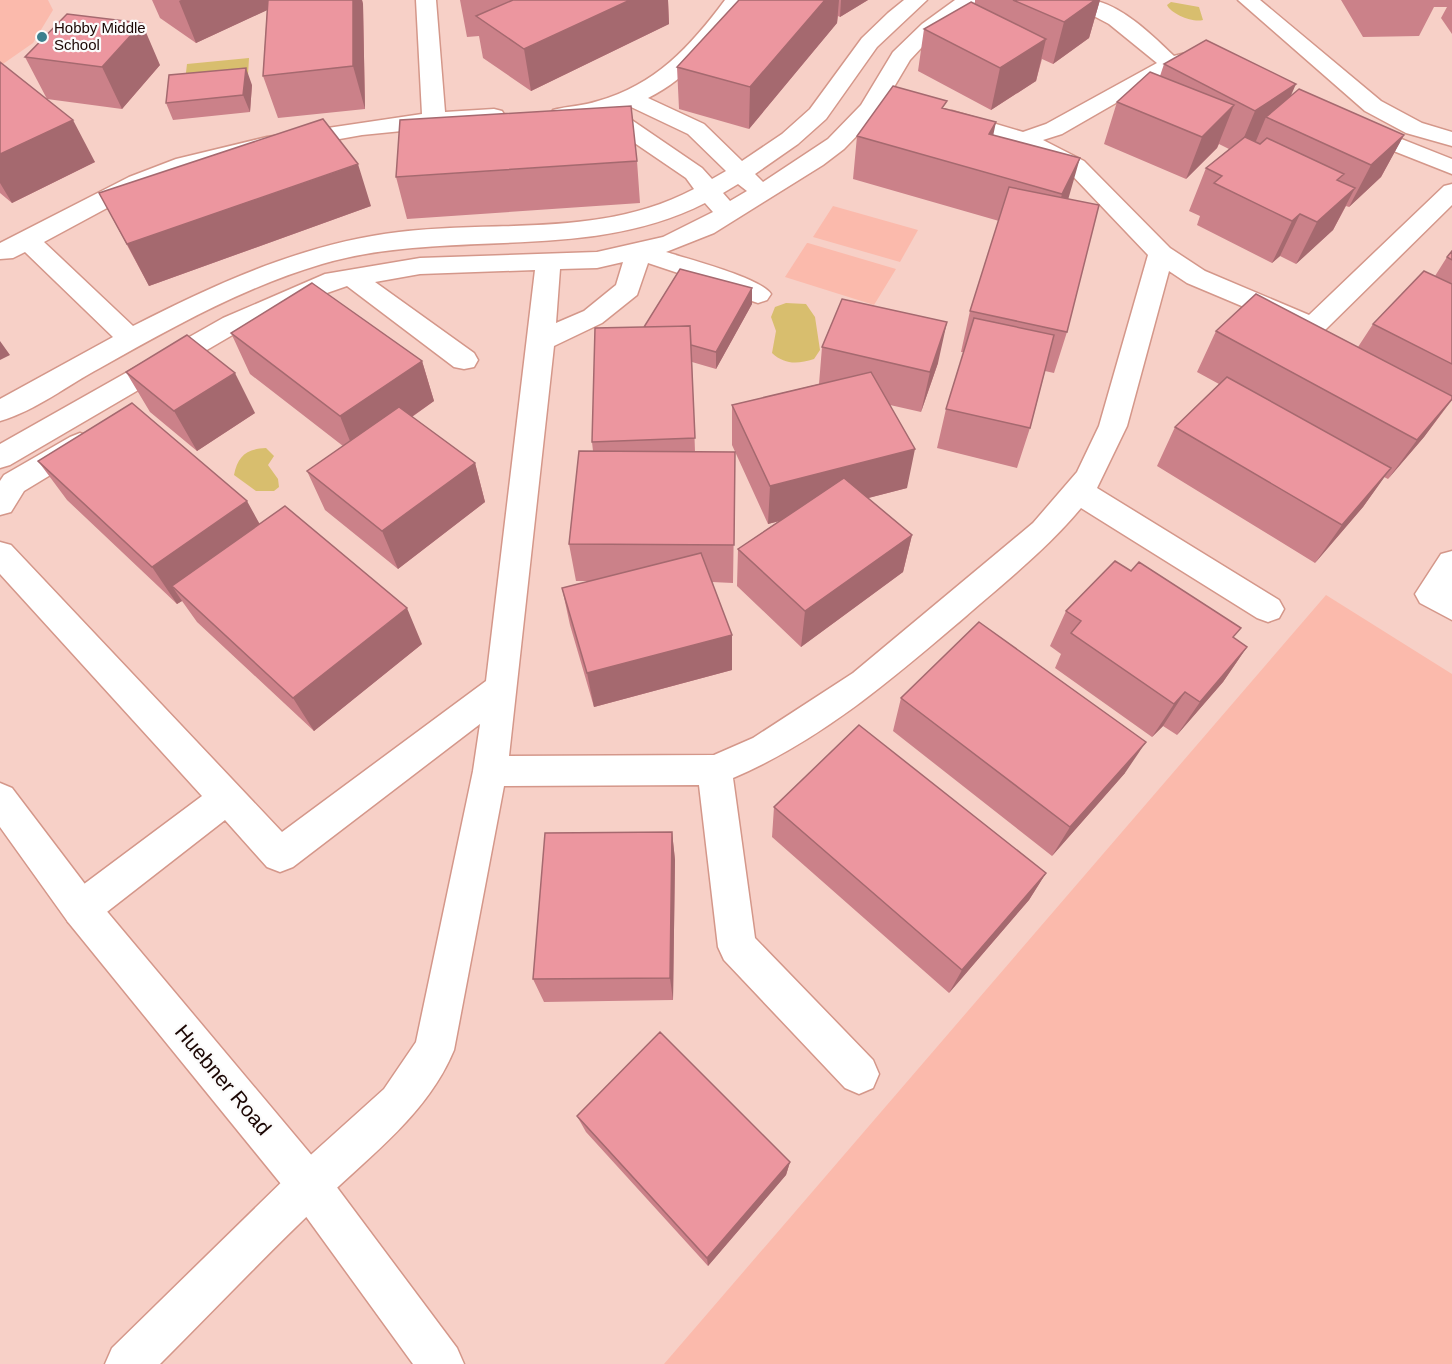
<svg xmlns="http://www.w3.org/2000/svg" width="1452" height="1364" font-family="Arial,sans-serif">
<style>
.green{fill:#fbbaac}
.water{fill:#d8be6e}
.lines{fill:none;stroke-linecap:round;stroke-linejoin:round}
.minor-casing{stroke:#d4978a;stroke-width:3}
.major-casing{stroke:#d4978a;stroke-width:3}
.minor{fill:#fff;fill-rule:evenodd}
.major{fill:#fff;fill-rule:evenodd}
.wall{fill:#cb8189}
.shaded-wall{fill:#a5696f}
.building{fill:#ec969f;stroke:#a5696f;stroke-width:1.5}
.poi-dot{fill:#3c808e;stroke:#fbfbfb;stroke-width:2}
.labels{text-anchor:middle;stroke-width:4.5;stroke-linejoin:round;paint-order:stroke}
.far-poi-label{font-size:15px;fill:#1b0704;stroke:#fbfbfb;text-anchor:start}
.near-street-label{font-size:21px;fill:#1b0704;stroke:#fbfbfb}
</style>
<rect width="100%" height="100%" fill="#f7d0c7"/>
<path class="green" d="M0,0H48L53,10L33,43L0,66Z
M833,206L918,230L900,262L813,237Z
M807,243H808L896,269L874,305L785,277Z
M1326,595L1452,674V1364H664Z"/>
<path class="water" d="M1171,2L1199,7L1203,20C1193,23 1171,14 1167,5Z
M249,58L248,75L185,81L187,64Z
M786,303L806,304L815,317L820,350L814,359C798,364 785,365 772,353L776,331L771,317L775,307Z
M266,448L274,456L268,465L278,479L279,487L274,491H256L234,475C238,456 246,449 266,448Z"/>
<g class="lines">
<g class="minor-casing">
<path id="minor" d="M416,0H436L445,112L494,109L502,111L505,116L502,121L362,135L222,160L146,187L44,242L133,326C217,283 305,243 399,232C500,220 601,238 694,189L686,178L595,116L561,122L553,120L550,115L553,110C568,106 583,106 598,101C655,85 690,47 725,0H745C719,38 691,77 648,98L704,124L742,161L782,134L810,109L862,38L888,13L904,0H927L877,47L826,119L798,144L755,174L763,182L828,139L861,105L893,52L922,24L955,0H978L936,32L910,60L878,114L844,149L823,165L714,233L666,252C688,259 761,278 771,294L767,300L758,303L749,300L714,285L648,263L637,295L602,323L554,346L509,756L714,755L753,738L853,673L1033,523L1077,472L1099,426L1148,255L1068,171L1015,144L944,123L941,118L944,113L952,111L1023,132L1046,124L1157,63L1109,24L1071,4L1068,0C1077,0 1088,0 1097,1C1126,9 1153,36 1174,56C1188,51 1200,53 1214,56L1217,61L1214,66H1189L1161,77L1062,134L1043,140L1084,161L1170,248L1205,271L1309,315L1444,186L1452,184V205L1322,333L1313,336L1187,283L1169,271L1127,426L1097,488L1279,600L1284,609L1279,618L1268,622L1257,618L1081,508C1047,549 1005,582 965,617C892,679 822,740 733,778L755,938L873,1060L879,1074L873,1088L859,1094L845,1088L724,960L718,947L699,785L504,786L454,1050C428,1113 372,1154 324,1200C268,1253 215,1309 160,1364H105L112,1348L294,1170L384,1089L416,1042L473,771L480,724L293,867L280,872L267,867L225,820L94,922L81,927L68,922L62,909L68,896L202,796L0,574V542L11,545L282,832L486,681L535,270L420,274L375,282L474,353L478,360L474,367L464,369L454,367L347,286L301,302L241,330L10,465L0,468V444L223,318L325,274L420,258L597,252L663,237L713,212L705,203C585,264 448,227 322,264C244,287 171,328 100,368C68,385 35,411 0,421V399L113,337L25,252L13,258L0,259V243L129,177L176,159L267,137L422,114ZM629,106L688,134L726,171L712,179L702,168L617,110ZM738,184L747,191L730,201L723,193ZM623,262L616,285L584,311L556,323L560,269L597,268Z
M1238,0H1260L1381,101L1422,123L1452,132V146L1406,133L1365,111Z
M1356,121L1452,159V174L1348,133L1345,128L1348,123Z
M80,433L90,437L94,444L90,451L24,491L11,512L0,515V481L4,475L70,437Z
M1452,551V620L1420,603L1415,594L1441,554Z"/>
</g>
<g class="major-casing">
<path id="major" d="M0,783L12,788L94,896L324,1170L457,1348L464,1364H413L294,1200L68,922L0,827Z"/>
</g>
<use href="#minor" class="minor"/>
<use href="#major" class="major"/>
</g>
<path class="wall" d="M152,0H362L363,4L365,109L278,118L263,76L267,10L196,43L160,18Z
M460,0H668L669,24L531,91L483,58L479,36L467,37Z
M739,0H868L840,17L838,16L837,23L749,129L679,109L677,67Z
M975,0H1100L1089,38L1053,64L1042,59L1036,81L991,110L918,71L924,29L975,3Z
M1341,0H1452V34L1441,18L1447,7H1434L1419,36L1363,37Z
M25,57L160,65L122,109L47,99Z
M0,62L95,162L12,203L0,193Z
M1164,64L1291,96L1404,135L1381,177L1349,207L1346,206L1333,230L1296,264L1280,256L1272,263L1197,225L1200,216L1189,211L1206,168L1229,149L1219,144L1217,148L1186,179L1104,144L1117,102L1160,76Z
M252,85L250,112L173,120L166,103Z
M946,109L994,135L1068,199L1067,332L1054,373L1045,371L1030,428L1017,468L937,448L946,409L964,352H961L970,311L999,221L853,179L857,136Z
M637,161L640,203L407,219L396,177Z
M99,193L371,206L149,286Z
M1452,251V400L1424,437L1388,479L1384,477L1363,507L1315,563L1157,466L1175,427L1219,384L1197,372L1216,331L1358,347L1373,324L1435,276L1447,257Z
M752,304L716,369L692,362L695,452H735L733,583L712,582L732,670L594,707L570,625L562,588L591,581H576L569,544L593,451L592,442L644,327Z
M231,333L422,361L434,401L412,417L475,463L485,502L398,569L325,510L307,471L343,446L250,374Z
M822,347L938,363L921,412L890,405L907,488L868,498L912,535L903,572L801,647L737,586L738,549L779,521L768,524L732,445V405L819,384Z
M126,372L255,413L197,451L150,412Z
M38,461L422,644L314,731L197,622L182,601L177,604L67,500Z
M1066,611L1234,638L1247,647L1223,682L1177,735L1163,726L1152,737L1055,668L1061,654L1050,646Z
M901,698L1125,773L1052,856L893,731Z
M774,807L1046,873L1029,900L949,993L772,837Z
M672,832L675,860L673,1000L544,1002L533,979Z
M577,1116L790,1162L786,1175L708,1266L586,1132Z"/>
<path class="shaded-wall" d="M181,0H289L196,43L179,1Z
M353,0H362L363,4L365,109L353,66Z
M630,0H668L669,24L531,91L524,49Z
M825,0H839L837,23L749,129L750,87Z
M841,0H868L840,17Z
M1095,0H1100L1089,38L1053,64L1064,22Z
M142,23L160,65L122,109L102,67Z
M1046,39L1036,81L991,110L1000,68Z
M246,68L252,85L250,112L243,95Z
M1296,84L1279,123L1266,117L1256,141L1237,154L1255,111Z
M1234,105L1217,148L1186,179L1202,137Z
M73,120L95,162L12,203L0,183V154Z
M996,122L987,165L989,134Z
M1404,135L1381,177L1349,207L1371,165Z
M1080,158L1068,200L1050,236L1062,194Z
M358,164L371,206L149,286L127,244Z
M1355,188L1333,230L1296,264L1317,222Z
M1300,214L1280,256L1272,263L1292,221Z
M752,288V304L716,369V352Z
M947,322L938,363L921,412L930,372Z
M0,341L10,355L0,360Z
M422,361L434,401L356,456L340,416Z
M235,373L255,413L197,451L174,411Z
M1452,399L1424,437L1388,479L1417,440Z
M915,449L907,488L768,524L770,486Z
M475,463L485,502L398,569L382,531Z
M1391,468L1363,507L1315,563L1342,525Z
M247,501L268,539L172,586L182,601L177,604L152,567Z
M912,535L903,572L801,647L805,611Z
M407,608L422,644L314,731L293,698Z
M732,635V670L594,707L587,673Z
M1247,647L1223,682L1177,735L1200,702Z
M1185,692L1163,726L1152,737L1174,704Z
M1146,742L1125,773L1052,856L1070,827Z
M672,832L675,860L673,1000L670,978Z
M1046,873L1029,900L949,993L962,970Z
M790,1162L786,1175L708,1266L707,1258Z"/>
<path class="building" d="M268,0H353V66L263,76Z
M513,0H630L524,49L476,16Z
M739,0H825L750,87L677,67Z
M1013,0H1095L1064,22Z
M971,2L1046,39L1000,68L924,29Z
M67,14L142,23L102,67L25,57Z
M1206,40L1296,84L1255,111L1164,64Z
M0,62L73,120L0,154Z
M246,68L243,95L166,103L169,75Z
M1150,72L1234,105L1202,137L1117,102Z
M893,86L947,101L942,108L996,122L989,134L1080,158L1062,194L857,136Z
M1299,89L1404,135L1371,165L1266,117Z
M631,106L637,161L396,177L400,120Z
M323,119L358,164L127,244L99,193Z
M1245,137L1260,144L1267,138L1344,174L1337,180L1355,188L1317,222L1300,214L1292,221L1214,183L1222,176L1206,168Z
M1009,187L1099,205L1067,332L970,311Z
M1452,251V260L1447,257Z
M680,269L752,288L716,352L691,345L690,326L644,327Z
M1424,271L1452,284V364L1373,324Z
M312,283L422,361L340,416L231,333Z
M1256,294L1452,396V399L1417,440L1216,331Z
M842,299L947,322L930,372L822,347Z
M974,318L1054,335L1030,428L946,409Z
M690,326L695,438L592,442L595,328Z
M187,335L235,373L174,411L126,372Z
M871,372L915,449L770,486L732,405Z
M1227,377L1391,468L1342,525L1175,427Z
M132,403L247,501L152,567L38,461Z
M399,407L475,463L382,531L307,471Z
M579,451L735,452L734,545L569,544Z
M844,478L912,535L805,611L738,549Z
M285,506L407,608L293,698L172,586Z
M701,553L732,635L587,673L562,588Z
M1115,561L1131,571L1139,562L1241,628L1233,637L1247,647L1200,702L1185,692L1174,704L1071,633L1081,621L1066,611Z
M979,622L1146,742L1070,827L901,698Z
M859,725L1046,873L962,970L774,807Z
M672,832L670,978L533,979L545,833Z
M660,1032L790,1162L707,1258L577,1116Z"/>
<circle class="poi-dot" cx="42" cy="37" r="6"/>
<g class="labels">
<g class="far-poi-label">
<text x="54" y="33">Hobby Middle<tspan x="54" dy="17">School</tspan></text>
</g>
<g class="near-street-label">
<text transform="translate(223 1080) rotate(50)" y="7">Huebner Road</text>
</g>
</g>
</svg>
